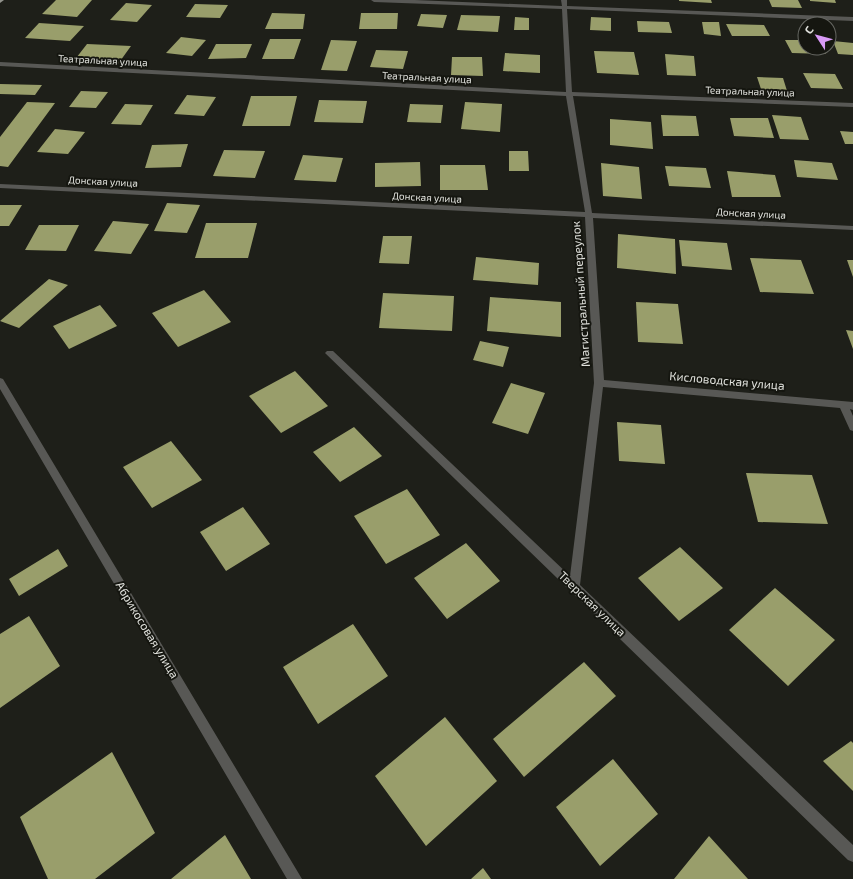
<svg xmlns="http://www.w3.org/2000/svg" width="853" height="879" font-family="'Exo 2',sans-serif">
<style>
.building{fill:#999e6b}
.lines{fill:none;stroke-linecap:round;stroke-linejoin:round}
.minor{fill:#585855;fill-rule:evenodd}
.major{fill:#92938c;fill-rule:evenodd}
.labels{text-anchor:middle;stroke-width:4;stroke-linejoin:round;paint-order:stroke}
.far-street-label{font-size:10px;fill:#e0e1dc;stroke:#151610}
.street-label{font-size:12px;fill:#e0e1dc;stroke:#151610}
</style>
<rect width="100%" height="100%" fill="#1e1f19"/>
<path class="building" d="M56,0H92L77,17L42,14Z
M679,0H711L712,3L679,1Z
M769,0H798L802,8L772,7Z
M810,0H835L836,3L810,1Z
M126,3L152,5L137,22L110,20Z
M195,4L228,5L220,18L186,17Z
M272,13L305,14L303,29H265Z
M361,13H398L397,29H359Z
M421,14L447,15L443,28L417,26Z
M461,15L500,16L498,32L457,30Z
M515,17L529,18V30H514Z
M591,17L611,18V31L590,30Z
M637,21L669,22L672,33L638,32Z
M702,22H719L721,36L704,34Z
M39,23L84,26L70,41L25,38Z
M726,24L764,25L770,36H732Z
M181,37L206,40L192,56L166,53Z
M270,39H301L294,59H262Z
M331,40L357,41L347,71L321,70Z
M785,40H805V48H822L826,54L792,53Z
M833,41L853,43V55L838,54Z
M87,44L131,46L118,64L73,62Z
M216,44H252L246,58L208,59Z
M376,50L408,51L403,69L370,67Z
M594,51L634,52L639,75L597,73Z
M505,53L540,55V73L503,71Z
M665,54L694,56L696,76L667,75Z
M452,57H482L483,76L451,75Z
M803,73L835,74L843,89L811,88Z
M757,77L783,78L788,94L762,92Z
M0,84L42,85L35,95L0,94Z
M81,91L108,92L96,108L69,107Z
M187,95L216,97L204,116L174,114Z
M251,96H297L290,126H242Z
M319,100L367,101L363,123L314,122Z
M27,102L55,103L8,167L0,166V137Z
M465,102L502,104L500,132L461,129Z
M125,104L153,105L141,125L111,124Z
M410,104L443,105L441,123L407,122Z
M661,115L696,116L699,136H663Z
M772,115L801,117L809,140L780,139Z
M730,118H768L774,138L734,136Z
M610,119L651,122L653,149L610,145Z
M55,129L85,132L68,154L37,152Z
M840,131L853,132V144H845Z
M188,144L181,167L145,168L152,145Z
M224,150L265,151L255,178L213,176Z
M509,151H528L529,171H509Z
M303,155L343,158L336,182L294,180Z
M794,160L832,163L838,180L797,177Z
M420,162L421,186L375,187V163Z
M601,163L639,167L642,199L603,196Z
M440,165H485L488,190H440Z
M665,166L706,168L711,188L669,186Z
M727,171L775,175L781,197H732Z
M167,203L200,205L187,233L154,231Z
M0,205H22L9,226H0Z
M113,221L149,224L131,254L94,251Z
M206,223H257L248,258H195Z
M39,225H79L66,251L25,250Z
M618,234L675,239L676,274L617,268Z
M383,236H412L409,264L379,263Z
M679,240L727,243L732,270L682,266Z
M476,257L539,263L538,285L473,280Z
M750,258L801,260L814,294L760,292Z
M847,260H853V277Z
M49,279L68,285L19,328L0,321Z
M204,290L231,322L178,347L152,313Z
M383,293L454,296L452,331L379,328Z
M490,297L561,302V337L487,331Z
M636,302L678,304L683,344L638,342Z
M100,305L117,326L69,349L53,326Z
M846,330L853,331V349Z
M480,341L509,347L503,367L473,360Z
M295,371L328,406L281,433L249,396Z
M511,383L545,393L528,434L492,423Z
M617,422L661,425L665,464L619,461Z
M354,427L382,456L340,482L313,452Z
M171,441L202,480L152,508L123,467Z
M746,473L812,475L828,524L758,522Z
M407,489L440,535L386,564L354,516Z
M243,507L270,544L226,571L200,532Z
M466,543L500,581L447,619L414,578Z
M680,547L723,588L679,621L638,578Z
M58,549L68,566L19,596L9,579Z
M775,588L835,640L788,686L729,630Z
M29,616L60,666L0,708V634Z
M353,624L388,676L318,724L283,667Z
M584,662L616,696L524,777L493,739Z
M445,717L497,781L426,846L375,776Z
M851,741L853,743V791L823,761Z
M112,752L155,833L95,879H48L20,817Z
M613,759L658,814L600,866L556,807Z
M225,835L251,879H171Z
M709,836L748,879H674Z
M483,868L491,879H471Z"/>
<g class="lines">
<path class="minor" d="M371,0H415L562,6L561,0H567V6L853,17V21L567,9L572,92L853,103V107L573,96L592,213L853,226V230L593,218L604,380L853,402V410L850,409L853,416V431L850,430L840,408L603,387L580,585L853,845V862L848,860L325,353L327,351H333L570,576L594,383L585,217L0,188V184L585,212L566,96L0,66V62L566,92L562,9L374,2Z
M0,378L3,379L302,879H287L0,389Z"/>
<path class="major" d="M0,0H4L0,3Z"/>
</g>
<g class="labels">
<g class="far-street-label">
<text transform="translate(103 60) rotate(3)" y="4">Театральная улица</text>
<text transform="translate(427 77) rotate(3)" y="4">Театральная улица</text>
<text transform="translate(750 91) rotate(2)" y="4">Театральная улица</text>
<text transform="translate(103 181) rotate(3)" y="4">Донская улица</text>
<text transform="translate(427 197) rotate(3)" y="4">Донская улица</text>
<text transform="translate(751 213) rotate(3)" y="4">Донская улица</text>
</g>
<g class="street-label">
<text transform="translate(581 294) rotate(-94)" y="4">Магистральный переулок</text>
<text transform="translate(727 381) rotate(5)" y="4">Кисловодская улица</text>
<text transform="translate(592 604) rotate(44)" y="4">Тверская улица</text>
<text transform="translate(147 630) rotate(59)" y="4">Абрикосовая улица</text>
</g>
</g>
<g transform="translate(817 36) rotate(306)"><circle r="19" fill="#151610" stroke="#666762"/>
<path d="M0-3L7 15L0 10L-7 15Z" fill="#d99af7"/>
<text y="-6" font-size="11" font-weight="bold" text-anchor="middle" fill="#e0e1dc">С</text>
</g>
</svg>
